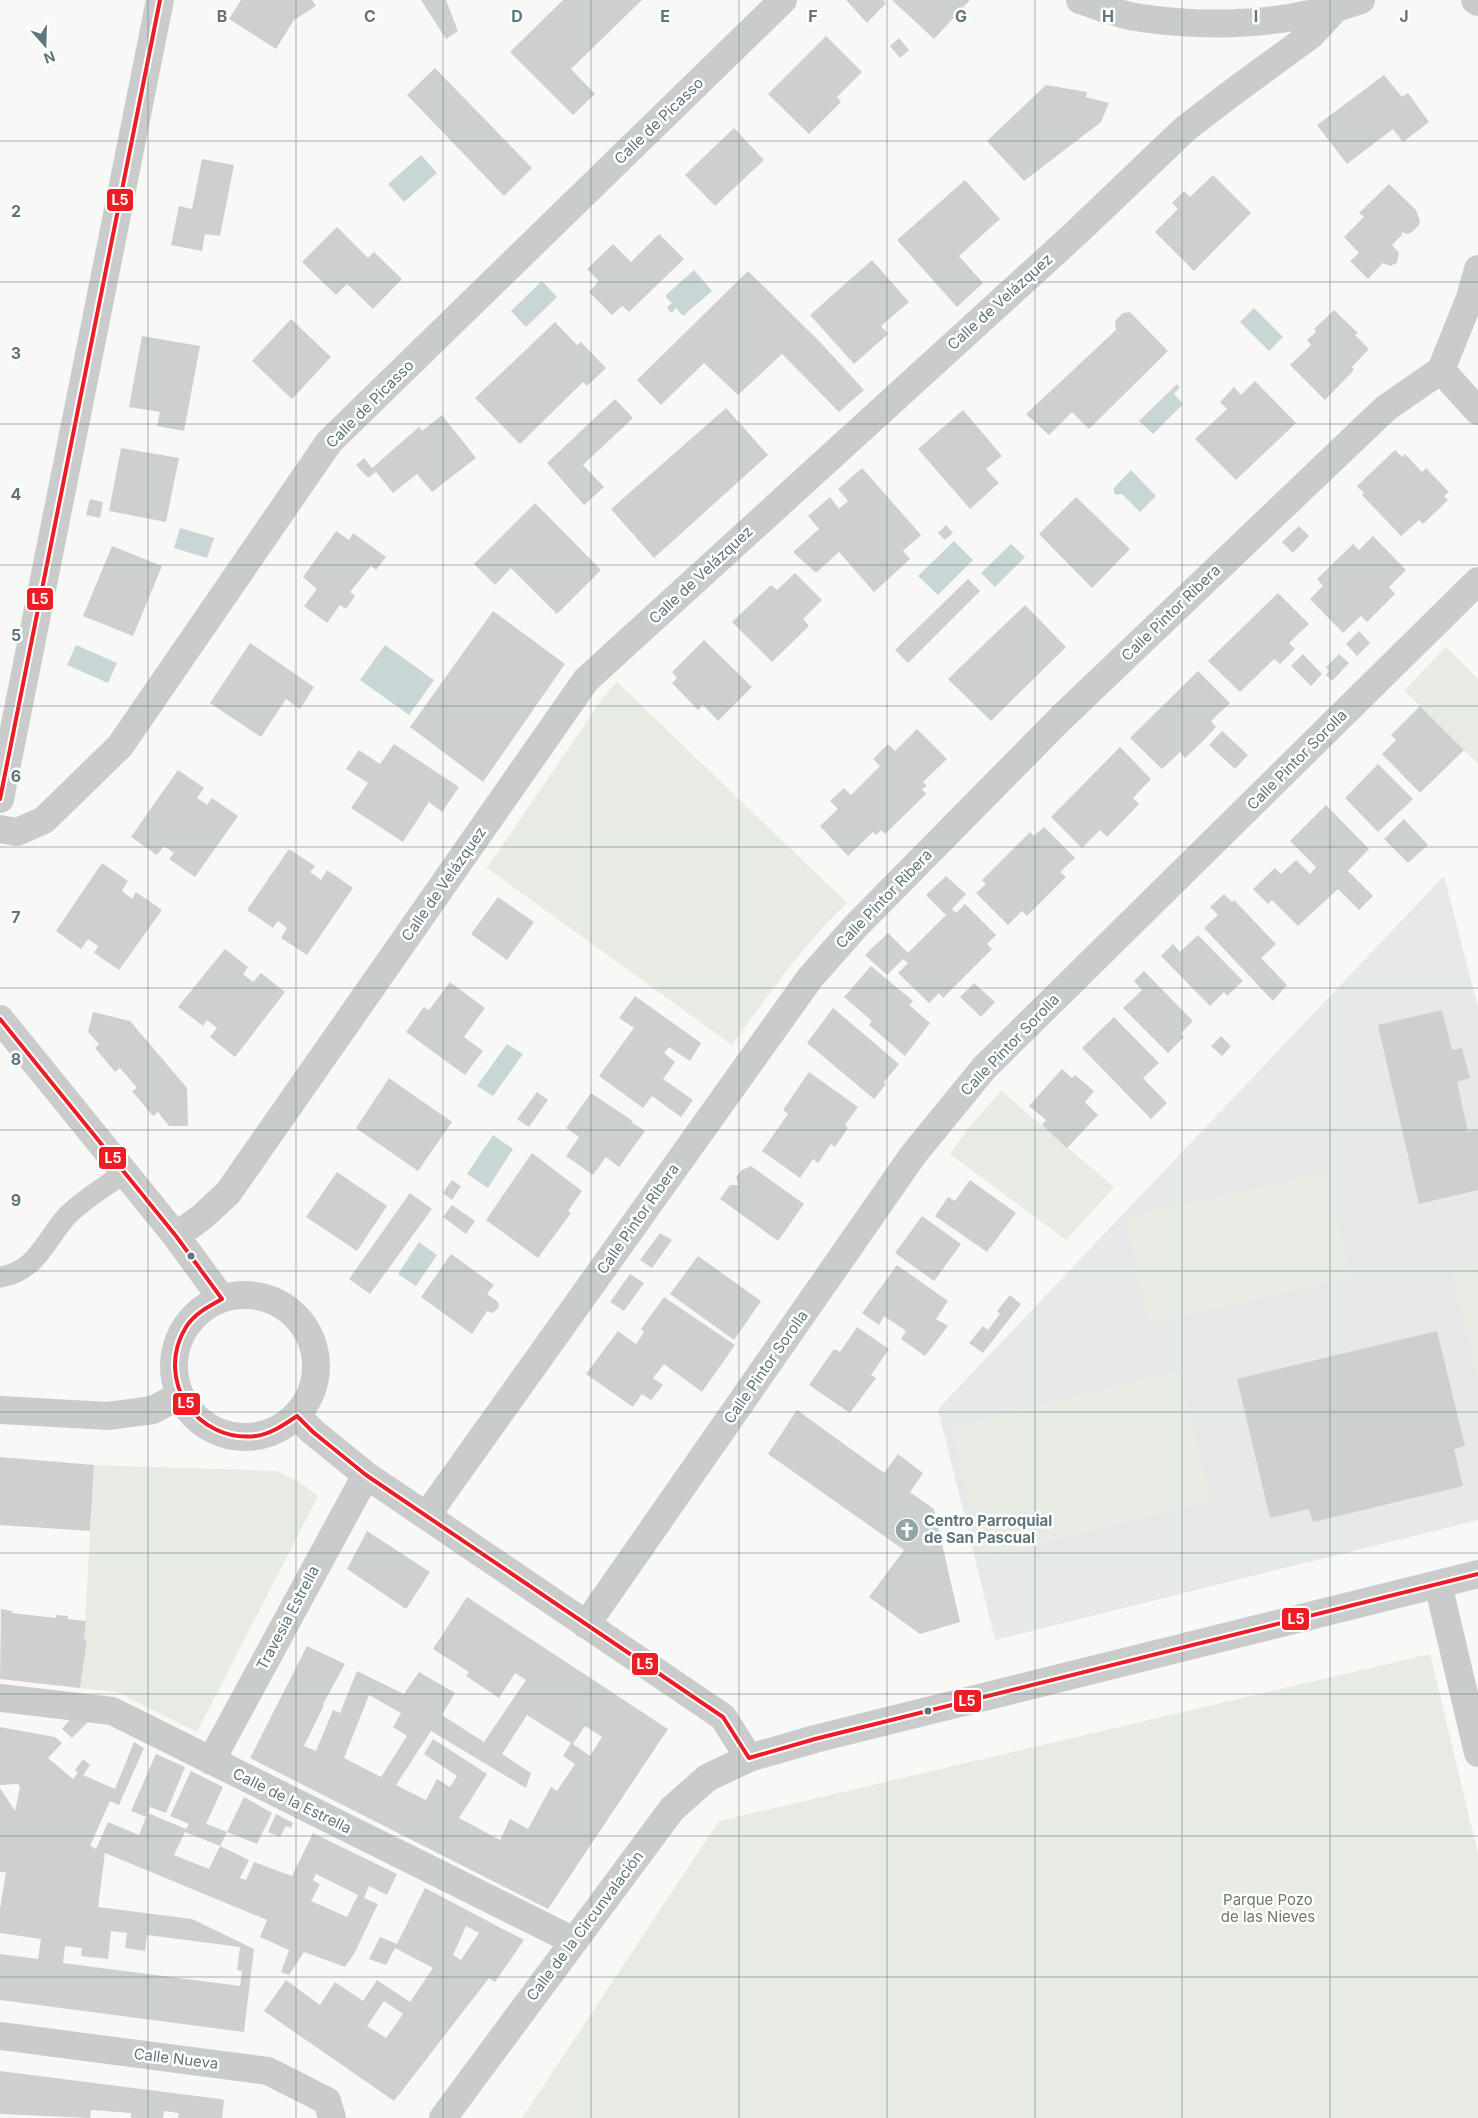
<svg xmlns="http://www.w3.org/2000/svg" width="1478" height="2118" font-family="Inter,sans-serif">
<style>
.built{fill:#e7e9e8}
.green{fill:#e8eae4}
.water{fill:#c9d6d6}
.building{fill:#ced0d0;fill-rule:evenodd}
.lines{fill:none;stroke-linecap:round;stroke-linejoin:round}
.lane{stroke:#cacccc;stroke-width:21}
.street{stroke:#cacccc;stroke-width:28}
.bus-1-casing{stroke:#fff;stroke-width:8}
.bus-1{stroke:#ee1c25;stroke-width:4}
.grid{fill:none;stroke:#5e767c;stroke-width:1;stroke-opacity:0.55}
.bus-dot{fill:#5e767c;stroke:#fff;stroke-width:2}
.labels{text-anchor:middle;stroke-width:5;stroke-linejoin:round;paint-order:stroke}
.street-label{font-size:15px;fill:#5e767c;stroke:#fff}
.poi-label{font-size:15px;font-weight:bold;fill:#5e767c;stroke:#fff;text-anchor:start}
.park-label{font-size:15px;fill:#6c7a62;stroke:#fff}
.grid-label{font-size:16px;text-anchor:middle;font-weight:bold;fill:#5e767c;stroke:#fff;stroke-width:5;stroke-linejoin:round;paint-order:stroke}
.line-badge{stroke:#fff;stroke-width:2}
.badge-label{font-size:14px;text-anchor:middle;font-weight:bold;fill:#fff}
</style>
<rect width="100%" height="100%" fill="#f8f8f7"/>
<path class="built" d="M1444,876L1478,1007V1520L995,1640L938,1409Z"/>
<path class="green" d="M1446,647L1478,679V764L1404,690Z
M617,682L847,903C802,945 768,996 732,1045L487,868L604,696Z
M1001,1091L1114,1187L1066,1240L950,1154L968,1129Z
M1326,1172L1351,1278L1149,1324L1125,1217Z
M1478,1262V1380L1451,1269Z
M1179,1370L1211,1501L982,1559L951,1427Z
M94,1465L278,1471L302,1484L318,1496L197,1732L117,1692L80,1688L87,1642L84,1640Z
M1430,1654L1478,1854V2118H522L719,1821Z"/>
<path class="water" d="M421,155L437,173L404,202L388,184Z
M694,270L712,291L683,316L676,308L673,312H670L667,307L672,303L665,296Z
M542,281L557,297L526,327L511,311Z
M1254,308L1283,337L1269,351L1240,322Z
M1177,384L1180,387L1174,394L1183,404L1153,434L1139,421Z
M1131,470L1156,496L1140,512L1122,494L1117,495L1114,493V488Z
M180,528L214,538L207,558L174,548Z
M954,541L973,560L938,595L918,576Z
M1011,544L1025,557L995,587L981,573Z
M76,645L117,663L108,683L67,665Z
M385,645L434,680L409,715L360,680Z
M507,1044L523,1054L493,1096L477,1086Z
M493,1135L513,1149L488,1188L467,1174Z
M419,1242L437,1255L416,1286L398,1274Z"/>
<path class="building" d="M241,0H312L316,6L294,20L276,49L229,19Z
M421,0H446L458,31L446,39Z
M563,0H642L571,69L595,94L573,115L510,52Z
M846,0H883L886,3L867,23Z
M892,0H970L934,39Z
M826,36L862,72L837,97L841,102L809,134L768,94Z
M899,38L909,50L900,58L890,46Z
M435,68L532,168L504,196L407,95Z
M1384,75L1402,97L1408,93L1429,122L1403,142L1393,129L1347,164L1317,125Z
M1046,85L1087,92L1086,97L1109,103L1101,122L1024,181L987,141Z
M734,128L764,160L715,206L685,175Z
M202,159L234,165L220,236L205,234L202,251L171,245L179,206L192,209Z
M1213,175L1251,213L1194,271L1155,232L1178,209L1172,203L1184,191L1190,197Z
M965,180L1000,219L959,256L983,283L957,307L897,240Z
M1389,184L1416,210L1420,221L1419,225L1412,232L1408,234L1401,232L1402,235L1392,245L1399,253L1397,263L1390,266L1383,263L1368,279L1350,261L1359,253L1344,237L1364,217L1359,213Z
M337,227L368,258L374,252L402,279L373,309L347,284L336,295L302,262Z
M659,234L684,259L629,312L622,306L612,315L589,292L599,281L587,269L613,244L631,262Z
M872,260L909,302L881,326L888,334L854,364L810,315Z
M748,271L820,342L864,390L839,412L782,354L738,395L704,363L661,405L637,380Z
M1334,310L1358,333L1355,335L1369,349L1352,367L1354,370L1325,400L1290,365L1311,345L1307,340L1316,332L1314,329Z
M1130,312L1168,351L1089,429L1072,412L1049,435L1026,414L1116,330L1115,321L1123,313Z
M291,319L331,357L292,399L252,361Z
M555,322L577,345L581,342L606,368L587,386L583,382L520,444L475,398Z
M142,336L200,346L184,431L157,426L160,412L129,407Z
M1255,381L1296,423L1236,480L1195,439L1227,409L1220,402L1234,387L1241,395Z
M615,399L633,418L583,465L604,487L584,505L547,463Z
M726,408L768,455L654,558L611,509Z
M963,410L1002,456L986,469L999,483L970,509L918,449Z
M442,415L476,458L432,492L417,474L393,493L376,472L368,478L356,465L364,458L372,468L419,427L422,431Z
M121,448L179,458L166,522L109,511Z
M1395,450L1402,457L1405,454L1422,472L1426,468L1449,492L1444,496L1448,500L1423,524L1419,520L1401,536L1362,495L1364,493L1357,486Z
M862,468L921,535L903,551L910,559L874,592L839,552L816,573L793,552L819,529L808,516L830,497L839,509L848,501L838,489Z
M1076,497L1130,549L1092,588L1039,534Z
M90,499L103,502L100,518L86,515Z
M535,503L601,570L557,614L511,568L495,585L474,564Z
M946,525L953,533L945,540L938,533Z
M1299,526L1309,536L1293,553L1282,542Z
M336,531L349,540L353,533L386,557L376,570L371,566L350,592L355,596L346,609L340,605L327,623L304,606L317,589L303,577Z
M1373,536L1406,570L1389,587L1395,594L1367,622L1361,616L1343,633L1310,599L1323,586L1317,579L1353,544L1359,550Z
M112,546L162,566L133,636L83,616Z
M795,573L822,600L803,619L809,626L772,662L732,622L771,585L777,590Z
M968,579L980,591L908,663L895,650Z
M1278,593L1309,624L1289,643L1295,649L1280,664L1274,659L1240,692L1208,661Z
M1025,605L1066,647L991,721L948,679Z
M493,611L565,664L483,782L410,727Z
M1359,631L1370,643L1357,656L1346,644Z
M704,640L752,687L718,721L703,705L698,710L672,683L677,678L672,672Z
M250,643L314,687L300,709L286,699L261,737L210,703Z
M1303,654L1322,674L1311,686L1291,666Z
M1339,654L1349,663L1332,681L1326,675L1329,671L1326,667Z
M1198,671L1230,703L1211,721L1216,727L1202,742L1185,758L1180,752L1162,769L1130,738Z
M1420,706L1464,750L1420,793L1382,754L1396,740L1391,735Z
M917,729L947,759L923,782L927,786L922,789L926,794L885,834L881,830L876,835L873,832L848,856L820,826L838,809L830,801L844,788L851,795L880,766L873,759L888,744L895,751Z
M1222,731L1248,755L1235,769L1209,745Z
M394,744L459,787L442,812L429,802L403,842L351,808L368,783L346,769L359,750L380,764Z
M1120,747L1151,779L1133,798L1139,804L1107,837L1100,830L1082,848L1051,817Z
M1378,764L1413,799L1378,832L1345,798Z
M178,770L204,788L197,798L207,805L212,798L238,816L195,877L169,859L174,853L164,846L157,855L131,837Z
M1326,805L1369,849L1348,871L1373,896L1359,910L1338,889L1298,926L1272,900L1268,904L1253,889L1275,868L1281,874L1296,860L1310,874L1316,867L1290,841Z
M1404,819L1428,845L1408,863L1384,839Z
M1044,827L1075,858L1060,872L1066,877L1027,916L1022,911L1008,925L976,893L986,884L982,880L1030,832L1034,836Z
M289,849L315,866L310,872L321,880L327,870L353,888L307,955L281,938L287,928L278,921L273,928L247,910Z
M102,863L128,881L122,891L132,899L136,892L162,910L119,970L94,953L98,946L88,939L81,949L56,931Z
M946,876L966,894L952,909L956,913L965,904L996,935L987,944L992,949L943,998L939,993L929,1003L898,973L908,963L903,959L887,975L865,955L888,933L908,953L946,915L926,895Z
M1224,894L1232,902L1234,900L1276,944L1261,958L1287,985L1273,1001L1204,928L1218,915L1210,907Z
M498,897L534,922L507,960L471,934Z
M1198,935L1243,981L1227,996L1224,992L1210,1006L1161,956L1173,944L1180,952Z
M225,949L248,967L243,974L253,982L261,973L285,992L235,1057L210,1037L217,1028L207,1020L203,1026L178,1007Z
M871,966L913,1001L909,1005L930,1023L905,1056L869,1025L872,1021L844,997Z
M1144,971L1193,1021L1181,1033L1184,1037L1168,1053L1123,1008L1142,990L1134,981Z
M450,982L485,1008L464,1037L483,1051L465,1075L406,1032L424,1007L429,1010Z
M974,983L995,1002L981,1017L960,997Z
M635,996L701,1043L690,1061L669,1047L664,1053L675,1062L663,1079L693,1100L681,1117L652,1096L643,1108L599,1076L634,1028L619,1018Z
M833,1008L899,1064L884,1082L886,1084L874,1099L807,1043Z
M1442,1010L1452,1050L1462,1048L1470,1078L1457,1082L1468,1132L1478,1130V1190L1419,1204L1378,1025Z
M93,1012L130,1021L187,1088L188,1126H169L158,1112L153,1116L132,1091L137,1088L120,1068L115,1072L95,1048L99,1044L88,1032Z
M1114,1017L1159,1063L1143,1078L1167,1103L1151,1119L1082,1048Z
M1221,1036L1231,1046L1222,1056L1211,1046Z
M1062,1069L1072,1078L1075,1075L1094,1091L1085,1102L1098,1115L1067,1148L1042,1125L1046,1120L1029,1106Z
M809,1072L858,1107L845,1125L848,1128L835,1147L831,1144L818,1163L813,1159L800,1178L762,1151L788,1114L783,1110Z
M389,1078L452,1122L418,1171L356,1128Z
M537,1092L548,1100L529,1127L517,1119Z
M591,1093L633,1121L631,1122L645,1131L619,1167L606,1157L593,1175L566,1156L579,1137L566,1128Z
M532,1153L582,1191L568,1211L571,1213L538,1258L486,1220Z
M751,1166L804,1204L778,1241L720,1199L730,1185H738L736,1177L742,1170Z
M337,1172L387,1206L357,1251L306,1217Z
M452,1180L461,1186L452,1200L443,1193Z
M970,1180L1016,1213L987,1252L935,1216L948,1197L955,1201Z
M410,1193L432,1209L370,1294L349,1279Z
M452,1205L475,1221L466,1234L443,1217Z
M922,1216L961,1244L934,1281L895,1253Z
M660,1233L672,1240L652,1268L640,1260Z
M451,1254L494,1285L487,1294L498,1302L499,1307L493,1313L487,1311L472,1334L421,1297Z
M698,1256L761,1301L734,1340L670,1294Z
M897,1265L948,1301L936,1319L948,1326L925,1356L901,1339L906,1331L884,1316L879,1325L862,1313Z
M630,1274L644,1283L624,1311L610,1302Z
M1010,1295L1021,1304L983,1353L969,1343L983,1326L988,1330L1000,1314L997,1311Z
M664,1297L735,1345L702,1392L664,1364L653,1378L663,1385L651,1400L642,1394L633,1407L586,1374L618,1331L636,1344L644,1332L641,1329Z
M857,1327L889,1349L871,1375L876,1378L850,1413L809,1385L834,1349L840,1352Z
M1437,1331L1465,1446L1454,1449L1463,1486L1313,1522L1309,1509L1270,1518L1237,1379Z
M797,1410L884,1473L898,1454L923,1473L910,1492L934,1509L960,1622L920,1634L869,1597L904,1550L768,1454Z
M0,1457L94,1465L90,1531L0,1525Z
M367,1531L430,1572L406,1609L347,1569Z
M467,1597L668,1729L548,1909L250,1758L307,1646L345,1664L323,1704L324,1705L304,1746L316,1751L333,1710L340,1713L357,1671L404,1694L419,1672L455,1693L442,1715L484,1742L526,1680L515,1673L499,1698L466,1676L469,1672L433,1649ZM369,1695L401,1713L393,1727L407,1736L381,1777L344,1758ZM527,1715L571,1743L563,1756L575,1764L557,1791L551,1787L528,1829L510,1819L500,1840L459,1818L487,1774L433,1739L424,1754L457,1776L450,1787L437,1779L426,1800L396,1785L431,1731L526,1788L531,1773L502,1754ZM585,1726L602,1737L590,1756L573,1744Z
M1,1609L13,1611L12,1613L56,1618V1615L68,1616V1619L86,1621L84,1640L87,1641L80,1688L0,1679Z
M76,1712L90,1720L72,1738L62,1729Z
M0,1727L55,1737L62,1743L48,1758L73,1779L78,1773L75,1770L83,1759L90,1765L83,1775L115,1789L134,1742L144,1748L119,1805L110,1801L90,1846L96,1849L108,1822L139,1835L146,1817L131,1811L156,1754L185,1767L166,1813L150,1807L148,1813L186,1829L189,1824L170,1816L191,1771L223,1787L206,1824L227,1832L220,1846L185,1832L174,1855L209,1869L220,1846L249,1860L240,1878L246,1880L254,1862L292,1876L313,1833L397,1874L387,1895L369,1886L364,1898L378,1904L354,1954L345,1967L304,1952L289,1975L281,1972L289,1950L260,1937L267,1920L105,1853L98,1907L192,1919L254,1949L244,2032L0,2000V1954L38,1959L41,1939L0,1933V1909L6,1872H0V1788L15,1811L20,1787L18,1784L0,1785ZM316,1874L358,1895L347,1917L311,1901L320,1884L313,1880ZM111,1931L127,1933L125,1948L145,1951L147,1935L240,1947L237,1970L242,1971L240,1986L63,1963L65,1946L82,1948L81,1956L108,1959Z
M244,1797L272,1813L257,1844L227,1832Z
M276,1814L293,1823L291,1828L286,1826L280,1837L268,1832Z
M425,1888L524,1940L495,1982L489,1978L394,2101L264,2011L286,1980L320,2005L335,1982L363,2001L377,1980L410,2002L433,1968L395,1948L386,1965L369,1959L380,1937L397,1944ZM466,1926L479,1933L461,1960L453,1955ZM384,2001L403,2014L386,2038L367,2026Z
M0,2071L220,2099L224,2100L222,2118H178L179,2113L164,2111L163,2118H131V2113L91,2110L90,2118L0,2114Z"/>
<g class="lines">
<path class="lane" d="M0,1277C36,1272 45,1241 66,1217C82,1200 105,1187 124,1173"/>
<path class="street" d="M1080,0C1098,6 1117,14 1135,17C1210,29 1289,25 1361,0
M1475,0L1478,2
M1478,269L1470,298L1441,370L1478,411
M0,799L160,0
M0,829L17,832L44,820L120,746L329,442L783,0
M0,1019L176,1236L222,1299
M176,1236L202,1217L228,1193L586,680L1075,234L1185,129L1229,95L1311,35L1334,10
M174 1366a71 71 0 1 1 142 0a71 71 0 1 1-142 0Z
M0,1410L108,1416L153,1410L180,1395
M297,1416L313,1432L366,1475L723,1717L749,1758
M427,1515L775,1027L810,978L855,927L1061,718L1386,408L1441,370
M1438,1584L1478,1753
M586,1625L913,1155L984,1068L1478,581
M0,1698L112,1711L574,1941
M211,1761L366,1475
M0,2036L268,2071L327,2101L332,2118
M443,2118L672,1809L707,1778L749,1758L815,1739L1478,1574"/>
<g class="bus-1-casing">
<path id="bus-1" d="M0,799L160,0
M0,1019L176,1236L222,1299
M222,1299C209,1306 194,1314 186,1327C154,1379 196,1443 256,1436C271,1434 285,1424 297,1416
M297,1416L313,1432L366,1475L723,1717L749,1758
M749,1758L815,1739L1478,1574"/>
</g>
<use href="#bus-1" class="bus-1"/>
</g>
<path class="grid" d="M148,0V2118M296,0V2118M443,0V2118M591,0V2118M739,0V2118M887,0V2118M1035,0V2118M1182,0V2118M1330,0V2118M0,141H1478M0,282H1478M0,424H1478M0,565H1478M0,706H1478M0,847H1478M0,988H1478M0,1130H1478M0,1271H1478M0,1412H1478M0,1553H1478M0,1694H1478M0,1836H1478M0,1977H1478"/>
<defs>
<g id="church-disc" transform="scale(1.25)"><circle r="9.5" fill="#94a4a7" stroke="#fff"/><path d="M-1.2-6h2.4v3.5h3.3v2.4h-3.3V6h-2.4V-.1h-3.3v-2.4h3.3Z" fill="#fff"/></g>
</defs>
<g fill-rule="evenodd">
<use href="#church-disc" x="907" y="1530"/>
</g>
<g class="bus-dot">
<circle cx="191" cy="1256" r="4.5"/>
<circle cx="928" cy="1711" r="4.5"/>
</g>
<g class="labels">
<g class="street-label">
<text transform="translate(659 121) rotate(-44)" y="5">Calle de Picasso</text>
<text transform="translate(1000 302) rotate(-42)" y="5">Calle de Velázquez</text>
<text transform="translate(370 404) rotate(-45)" y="5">Calle de Picasso</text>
<text transform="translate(701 575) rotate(-43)" y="5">Calle de Velázquez</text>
<text transform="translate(1171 613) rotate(-44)" y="5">Calle Pintor Ribera</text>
<text transform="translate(1297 760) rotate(-45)" y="5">Calle Pintor Sorolla</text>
<text transform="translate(444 884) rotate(-55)" y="5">Calle de Velázquez</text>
<text transform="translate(884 899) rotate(-46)" y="5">Calle Pintor Ribera</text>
<text transform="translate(1010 1045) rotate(-46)" y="5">Calle Pintor Sorolla</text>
<text transform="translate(638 1219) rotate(-55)" y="5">Calle Pintor Ribera</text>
<text transform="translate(766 1367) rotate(-55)" y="5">Calle Pintor Sorolla</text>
<text transform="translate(288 1618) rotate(-62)" y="5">Travesía Estrella</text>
<text transform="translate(292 1801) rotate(26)" y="5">Calle de la Estrella</text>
<text transform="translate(585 1926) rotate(-53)" y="5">Calle de la Circunvalación</text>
<text transform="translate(176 2059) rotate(7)" y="5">Calle Nueva</text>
</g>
<g class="poi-label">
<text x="924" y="1526">Centro Parroquial<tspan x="924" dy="17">de San Pascual</tspan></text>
</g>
<g class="park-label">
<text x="1268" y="1905">Parque Pozo<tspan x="1268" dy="17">de las Nieves</tspan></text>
</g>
</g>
<g class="grid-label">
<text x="222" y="22">B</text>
<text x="370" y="22">C</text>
<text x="517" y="22">D</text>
<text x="665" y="22">E</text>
<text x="813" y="22">F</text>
<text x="961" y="22">G</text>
<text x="1108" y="22">H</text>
<text x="1256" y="22">I</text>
<text x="1404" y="22">J</text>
<text x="16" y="217">2</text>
<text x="16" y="359">3</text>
<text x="16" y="500">4</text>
<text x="16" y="641">5</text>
<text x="16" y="782">6</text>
<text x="16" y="923">7</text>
<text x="16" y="1065">8</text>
<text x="16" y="1206">9</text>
</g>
<g class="line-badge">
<rect x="106" y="188" width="28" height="24" rx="5" fill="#ee1c25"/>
<rect x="26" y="587" width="28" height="24" rx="5" fill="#ee1c25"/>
<rect x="98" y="1146" width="29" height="24" rx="5" fill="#ee1c25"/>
<rect x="172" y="1392" width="29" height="24" rx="5" fill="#ee1c25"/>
<rect x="1281" y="1607" width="29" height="24" rx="5" fill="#ee1c25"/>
<rect x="631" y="1652" width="28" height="24" rx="5" fill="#ee1c25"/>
<rect x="953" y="1689" width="29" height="24" rx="5" fill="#ee1c25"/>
</g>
<g class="badge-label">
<text x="120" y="205">L5</text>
<text x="40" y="604">L5</text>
<text x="113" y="1163">L5</text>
<text x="186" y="1408">L5</text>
<text x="1296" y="1624">L5</text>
<text x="645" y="1669">L5</text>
<text x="967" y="1706">L5</text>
</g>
<g transform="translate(45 45) rotate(160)" stroke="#ffffff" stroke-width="4" paint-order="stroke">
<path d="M0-4L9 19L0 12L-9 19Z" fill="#5e767c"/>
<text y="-8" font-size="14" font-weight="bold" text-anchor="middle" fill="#5e767c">N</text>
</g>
</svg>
